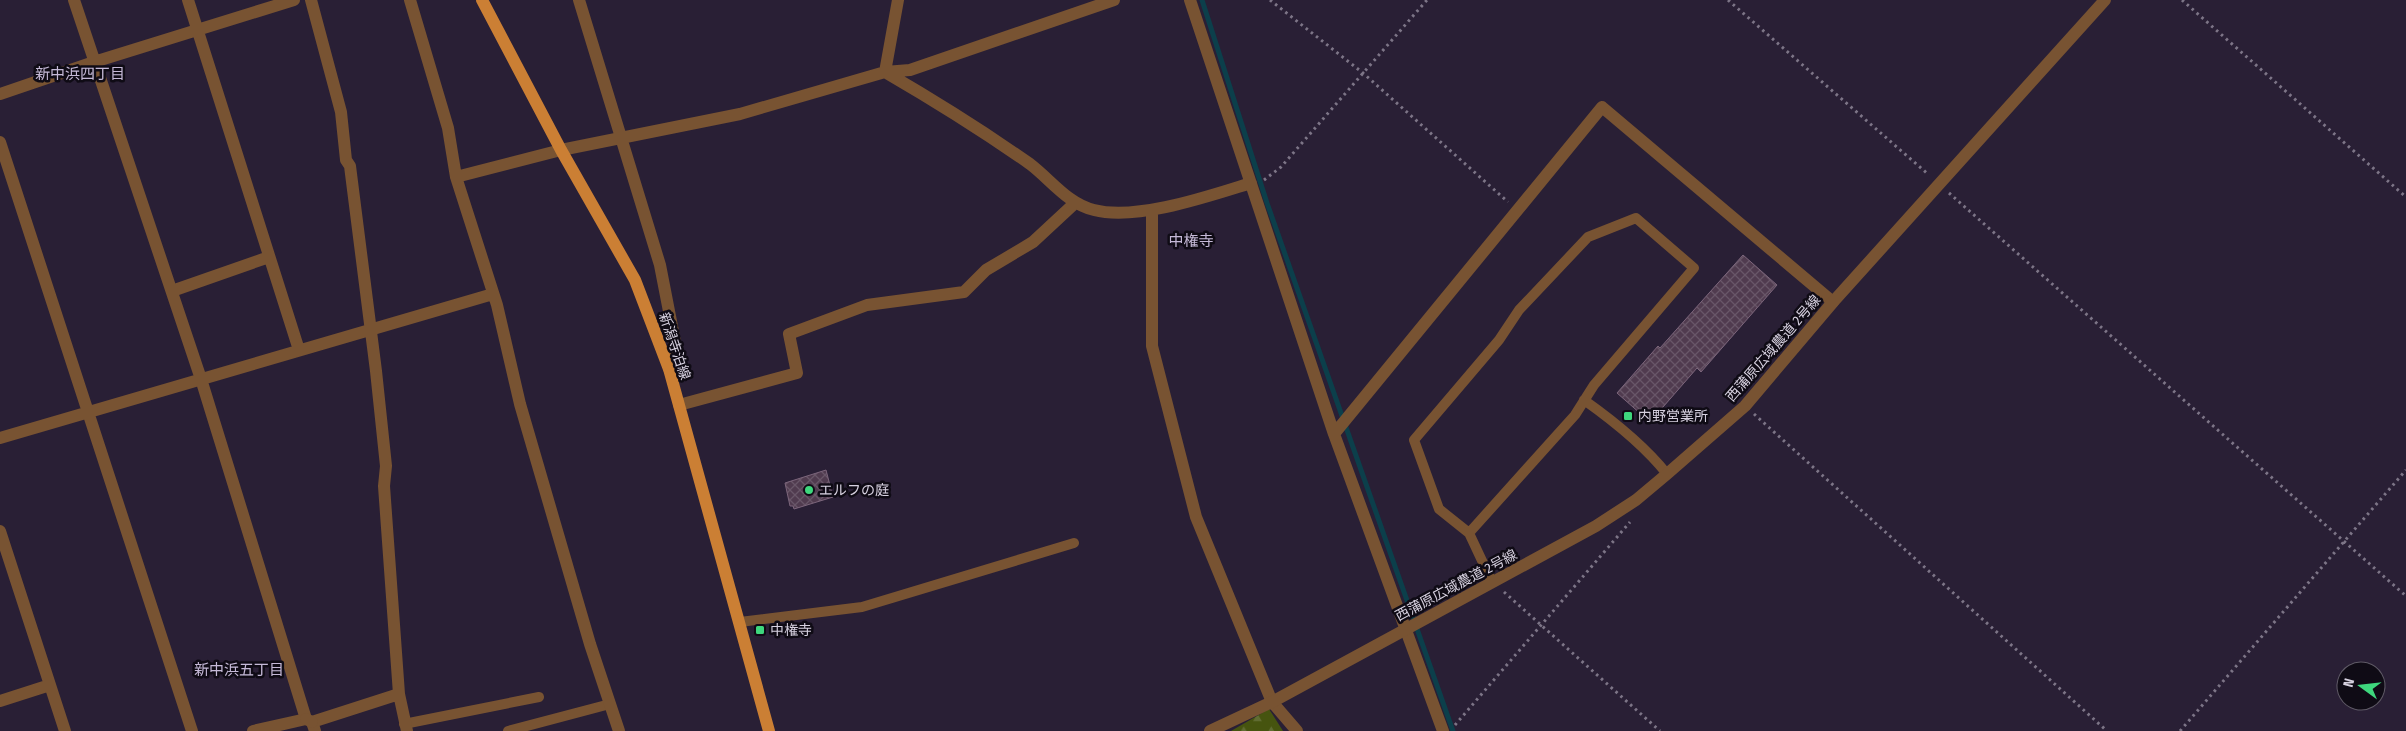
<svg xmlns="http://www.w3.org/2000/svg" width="2406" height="731" font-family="'Fira Sans Condensed','Noto Sans JP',sans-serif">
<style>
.forest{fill:url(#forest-firs)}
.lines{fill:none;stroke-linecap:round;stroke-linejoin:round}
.stream{stroke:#0c3f4b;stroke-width:5}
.building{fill:url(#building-cross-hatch);stroke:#7c657b}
.path{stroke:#7d7587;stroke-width:3;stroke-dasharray:2.5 4;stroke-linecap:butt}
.service{stroke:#785332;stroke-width:10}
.minor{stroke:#785332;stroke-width:12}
.tertiary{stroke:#785332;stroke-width:12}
.primary{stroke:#cb7f34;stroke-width:12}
.poi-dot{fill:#3ed77d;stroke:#0f0b15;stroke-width:2}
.labels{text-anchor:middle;stroke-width:5;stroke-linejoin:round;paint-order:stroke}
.street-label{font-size:14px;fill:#d7d1e0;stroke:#0f0b15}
.poi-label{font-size:14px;fill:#d7d1e0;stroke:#0f0b15;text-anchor:start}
.neighbourhood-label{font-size:15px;fill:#c5b9d7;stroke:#0f0b15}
</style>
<defs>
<pattern id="forest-firs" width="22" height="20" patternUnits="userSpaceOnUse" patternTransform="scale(1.25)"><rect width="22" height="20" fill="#46540f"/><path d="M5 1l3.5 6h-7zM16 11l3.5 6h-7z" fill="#606c32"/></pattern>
<pattern id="building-cross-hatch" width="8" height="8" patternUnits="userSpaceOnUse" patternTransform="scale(1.25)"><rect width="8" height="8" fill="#503b4f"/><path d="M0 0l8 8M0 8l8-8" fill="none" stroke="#685668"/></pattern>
</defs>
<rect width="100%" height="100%" fill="#291f35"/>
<path class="forest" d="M1269,709L1283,731H1231Z"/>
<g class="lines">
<path class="stream" d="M1202,0L1267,203L1453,731"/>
</g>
<path class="building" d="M1743,255L1777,285L1701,372L1697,368L1650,422L1617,393L1658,346L1660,348Z
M826,470L833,497L794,509L793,506H790L785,483Z"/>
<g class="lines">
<path class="path" d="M1270,0L1363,73L1508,202
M1728,0L1929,175
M2182,0L2406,197
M1264,180L1281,167L1427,0
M1949,193L2406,596
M1754,414L2107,731
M1504,592L1660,731
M1455,725L1630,522
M2180,731L2406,470"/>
<path class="service" d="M1584,400C1615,422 1644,445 1667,474
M1469,533L1575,415L1594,385L1694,268L1636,218L1588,237L1519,310L1499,340L1414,440L1439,509L1469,533L1492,582
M740,622L862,607L1074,543
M404,724L539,697
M508,731L610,704"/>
<path class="minor" d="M74,0L201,379L306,719L253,731
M188,0L299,350
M311,0L341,112L346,160L350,166L376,371L386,466L384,486L399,694L407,731
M410,0L448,128L456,177L497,305L520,404L590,644L619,731
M579,0L660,265L675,342L669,369
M1190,0L1334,434L1443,731
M885,72C935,101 983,131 1030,164C1051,180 1068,204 1094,210C1137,221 1209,196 1251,183
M885,72L898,0
M0,94L94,62L294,0
M0,142L192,731
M456,177L561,150L740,114L885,72L910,70L1114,0
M1152,210V346L1196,517L1272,702L1297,731
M172,291L269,257
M679,405L797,373L789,334L867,305L964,292L986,270L1033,242L1075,203
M1334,434L1602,107L1833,302
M0,438L493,294
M0,531L65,731
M0,701L50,685
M315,731L312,722L399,694"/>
<path class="tertiary" d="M306,719L312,722
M1210,731L1272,702L1596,526L1636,500L1667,474L1745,406L1833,302L2105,0"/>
<path class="primary" d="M482,0L561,150L635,280L669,369L769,731"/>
</g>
<g class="poi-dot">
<rect x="1623" y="411" width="10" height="10" rx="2.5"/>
<circle cx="809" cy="490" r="5"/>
<rect x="755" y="625" width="10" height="10" rx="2.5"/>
</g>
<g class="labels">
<g class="street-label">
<text transform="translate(675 346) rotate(71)" y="5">新潟寺泊線</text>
<text transform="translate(1773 348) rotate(-49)" y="5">西蒲原広域農道 2号線</text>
<text transform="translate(1456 585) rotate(-28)" y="5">西蒲原広域農道 2号線</text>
</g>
<g class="poi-label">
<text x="1638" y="421">内野営業所</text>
<text x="819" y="495">エルフの庭</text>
<text x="770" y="635">中権寺</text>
</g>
<g class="neighbourhood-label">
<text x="80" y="79">新中浜四丁目</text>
<text x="1191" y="246">中権寺</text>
<text x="239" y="675">新中浜五丁目</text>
</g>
</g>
<g transform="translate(2361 686) rotate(285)"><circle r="24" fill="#0f0b15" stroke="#5f5a66"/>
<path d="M0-4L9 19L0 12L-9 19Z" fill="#3ed77d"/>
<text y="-8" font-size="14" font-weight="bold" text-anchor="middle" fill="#d7d1e0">N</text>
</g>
</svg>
